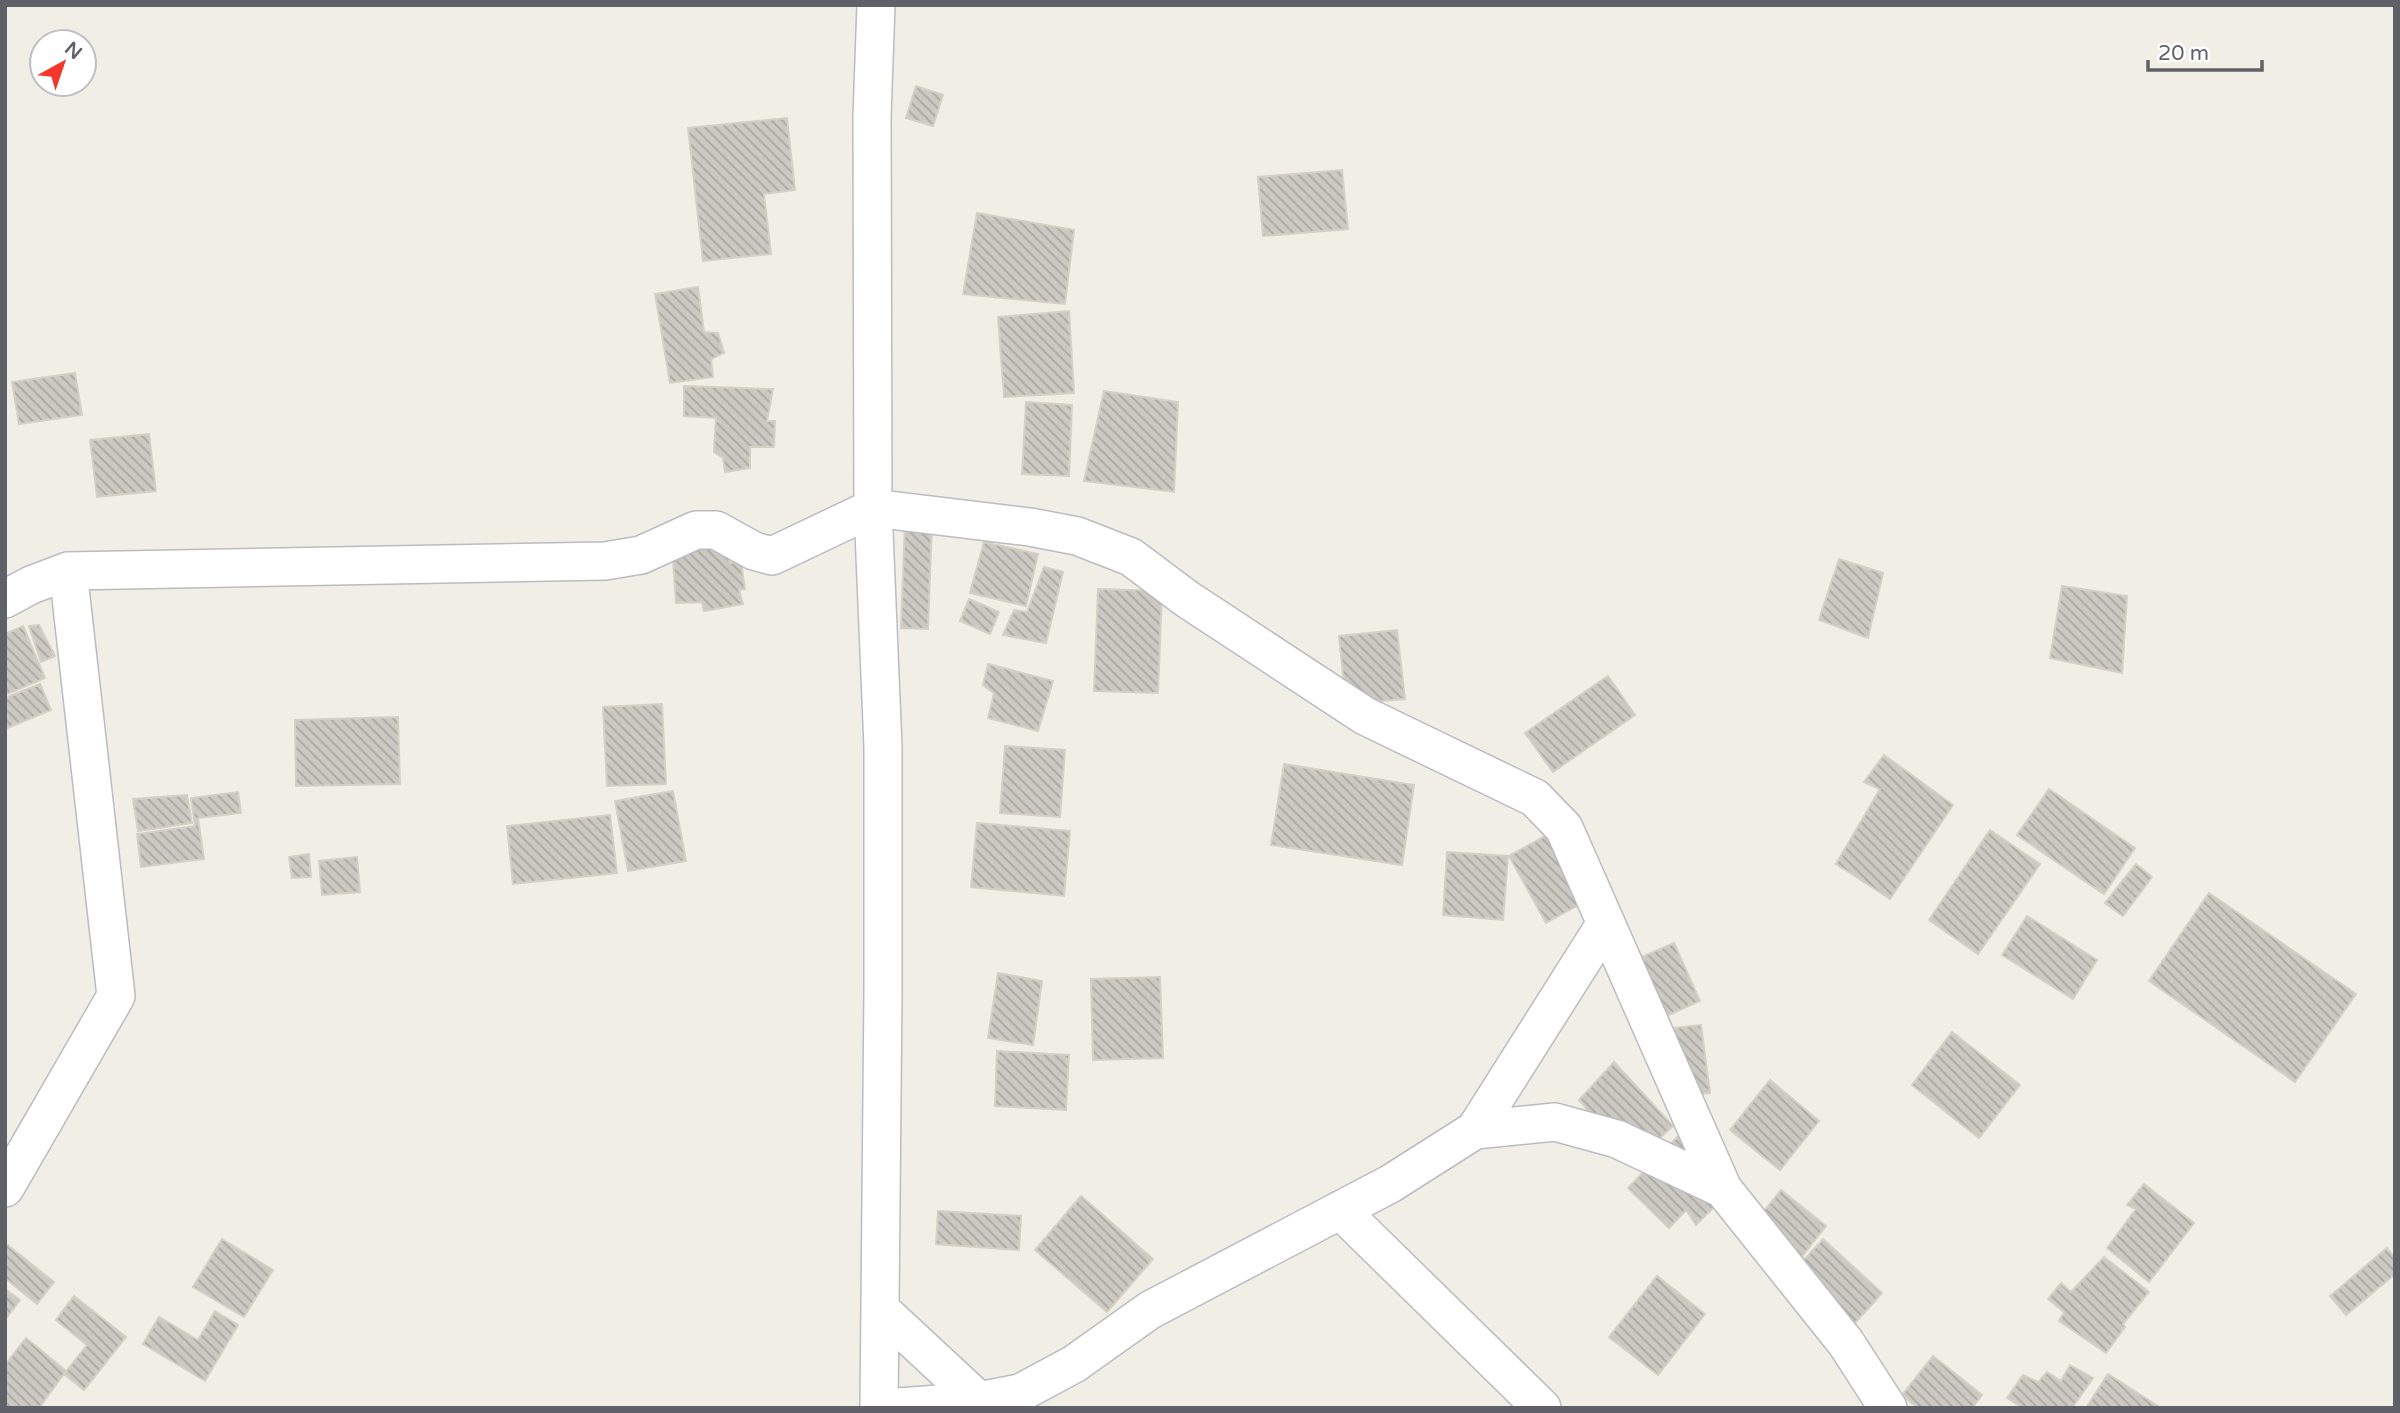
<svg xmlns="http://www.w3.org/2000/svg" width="2400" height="1413" font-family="'Varela Round',sans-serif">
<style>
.building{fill:url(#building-back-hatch);stroke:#d6d0c4;stroke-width:2}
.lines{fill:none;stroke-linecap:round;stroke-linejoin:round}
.minor-casing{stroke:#b9bcc1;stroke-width:40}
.minor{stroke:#fff;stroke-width:37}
</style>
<defs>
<pattern id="building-back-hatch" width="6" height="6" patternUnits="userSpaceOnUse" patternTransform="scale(1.75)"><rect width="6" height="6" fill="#ccc9c3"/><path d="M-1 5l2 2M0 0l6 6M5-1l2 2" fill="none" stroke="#a9a7a2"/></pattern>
</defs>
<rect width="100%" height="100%" fill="#f1eee6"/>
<path class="building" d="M916,86L943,95L933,126L906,118Z
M787,118L795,190L764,194L771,254L703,261L688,128Z
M1342,170L1348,229L1263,236L1258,177Z
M977,213L1074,230L1065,304L963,294Z
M698,287L704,332L718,333L724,353L711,359L713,377L670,383L655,294Z
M1069,311L1074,393L1004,397L998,317Z
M75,373L82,415L19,424L12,382Z
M684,386L773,389L767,421H775L774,447H750V468L725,472L723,458L714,452L716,418L684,416Z
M1104,391L1178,402L1174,492L1084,481Z
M1026,402L1072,405L1069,476L1022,474Z
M149,434L156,491L97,497L90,440Z
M905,521L932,523L928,629L901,628Z
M719,529L730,563L741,562L745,589L739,590L743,604L704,611L702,602L676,603L672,546Z
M984,542L1038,554L1026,606L970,593Z
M1839,559L1883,573L1868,638L1819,620Z
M1044,567L1063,572L1046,643L1003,635L1014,610L1027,612Z
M2062,586L2127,596L2122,673L2050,658Z
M1098,589L1162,591L1158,693L1094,691Z
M969,599L999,612L990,634L960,621Z
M39,625L55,656L41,662L29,626Z
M23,626L45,678L5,695V634Z
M1397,630L1405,699L1346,704L1339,636Z
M988,664L1053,681L1038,731L988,718L994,693L983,685Z
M1608,676L1635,715L1553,772L1525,733Z
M40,684L51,710L5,729V698Z
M662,704L666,784L607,786L603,707Z
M398,717L400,784L296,786L295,720Z
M1005,746L1065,750L1060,817L1000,813Z
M1884,755L1953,805L1890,899L1836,864L1880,789L1864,782Z
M1284,764L1414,785L1402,865L1271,845Z
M2049,789L2135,848L2104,894L2017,835Z
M673,791L686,861L628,871L615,801Z
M238,792L241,813L198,818L204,859L141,867L137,834L195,826L191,798Z
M187,795L192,823L138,831L133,799Z
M610,815L617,873L513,884L507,826Z
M1574,820L1611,887L1546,923L1509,856Z
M977,823L1070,831L1064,896L971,887Z
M1990,830L2040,864L1978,954L1929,920Z
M1447,852L1508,856L1503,920L1443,915Z
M309,854L311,877L292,878L289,857Z
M357,857L360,892L322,895L319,861Z
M2136,864L2152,877L2123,916L2105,903Z
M2209,893L2356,994L2295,1082L2149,981Z
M2027,916L2097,960L2073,999L2002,955Z
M1674,943L1700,1001L1644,1026L1618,967Z
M998,973L1042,981L1033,1045L988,1038Z
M1160,977L1163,1058L1093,1060L1091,979Z
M1701,1025L1710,1093L1673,1098L1664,1029Z
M1952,1032L2020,1085L1979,1138L1912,1085Z
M997,1051L1069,1055L1066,1110L995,1106Z
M1614,1062L1673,1126L1633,1163L1579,1100Z
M1770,1080L1819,1121L1780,1170L1730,1130Z
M1684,1130L1714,1202L1713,1208L1696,1225L1686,1210L1669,1228L1628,1188Z
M2144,1184L2194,1223L2149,1282L2107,1248L2136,1209L2127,1205Z
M1781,1190L1826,1226L1797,1263L1752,1226Z
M1081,1196L1153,1259L1107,1312L1035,1250Z
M938,1211L1021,1216L1019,1250L936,1244Z
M222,1239L273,1270L244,1317L193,1287Z
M1823,1239L1882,1293L1848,1331L1793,1272Z
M5,1243L54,1282L37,1304L5,1278Z
M2387,1248L2395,1258V1274L2346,1315L2330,1296Z
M2104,1257L2149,1292L2123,1324L2125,1327L2106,1353L2059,1321L2064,1312L2048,1299L2061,1283L2071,1292Z
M1657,1276L1705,1314L1658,1375L1609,1337Z
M5,1289L20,1300L5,1320Z
M74,1296L126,1337L84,1390L64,1374L87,1345L56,1320Z
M215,1311L238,1325L205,1381L143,1344L159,1317L198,1340Z
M26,1338L66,1371L39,1408H5V1365Z
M1933,1356L1982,1395L1972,1408H1918L1902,1395Z
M2070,1365L2093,1378L2072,1408H2023L2007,1398L2023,1375L2038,1382L2047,1372L2061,1381Z
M2108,1374L2161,1408H2086Z"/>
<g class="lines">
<g class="minor-casing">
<path id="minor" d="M876,5L872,117L873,508L883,747V990L879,1408
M5,599L31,585L68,571L605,561L641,555L696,530H716L754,551L772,556L873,508L1030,527L1077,536L1131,557L1187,599L1365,716L1535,798L1564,828L1723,1189L1846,1343L1888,1408
M1475,1130L1606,923
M5,1188L116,996L68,571
M1340,1210L1542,1408
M880,1309L979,1401
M885,1408L979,1401L1020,1393L1074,1364L1150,1310L1390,1184L1475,1130L1555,1122L1617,1139L1723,1189"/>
</g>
<use href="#minor" class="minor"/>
</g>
<rect width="2400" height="1413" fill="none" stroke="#5e6268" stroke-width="14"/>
<g transform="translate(63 63) rotate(40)"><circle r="33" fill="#ffffff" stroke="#bfc0c3" stroke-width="2"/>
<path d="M0-5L12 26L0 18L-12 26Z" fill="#f3372a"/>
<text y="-10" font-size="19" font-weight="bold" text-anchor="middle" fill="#5e6268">N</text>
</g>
<path d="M2148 60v10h114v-10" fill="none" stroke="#5e6268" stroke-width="3.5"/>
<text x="2158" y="60" font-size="21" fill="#5e6268" stroke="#ffffff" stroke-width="5" paint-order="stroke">20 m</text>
</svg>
